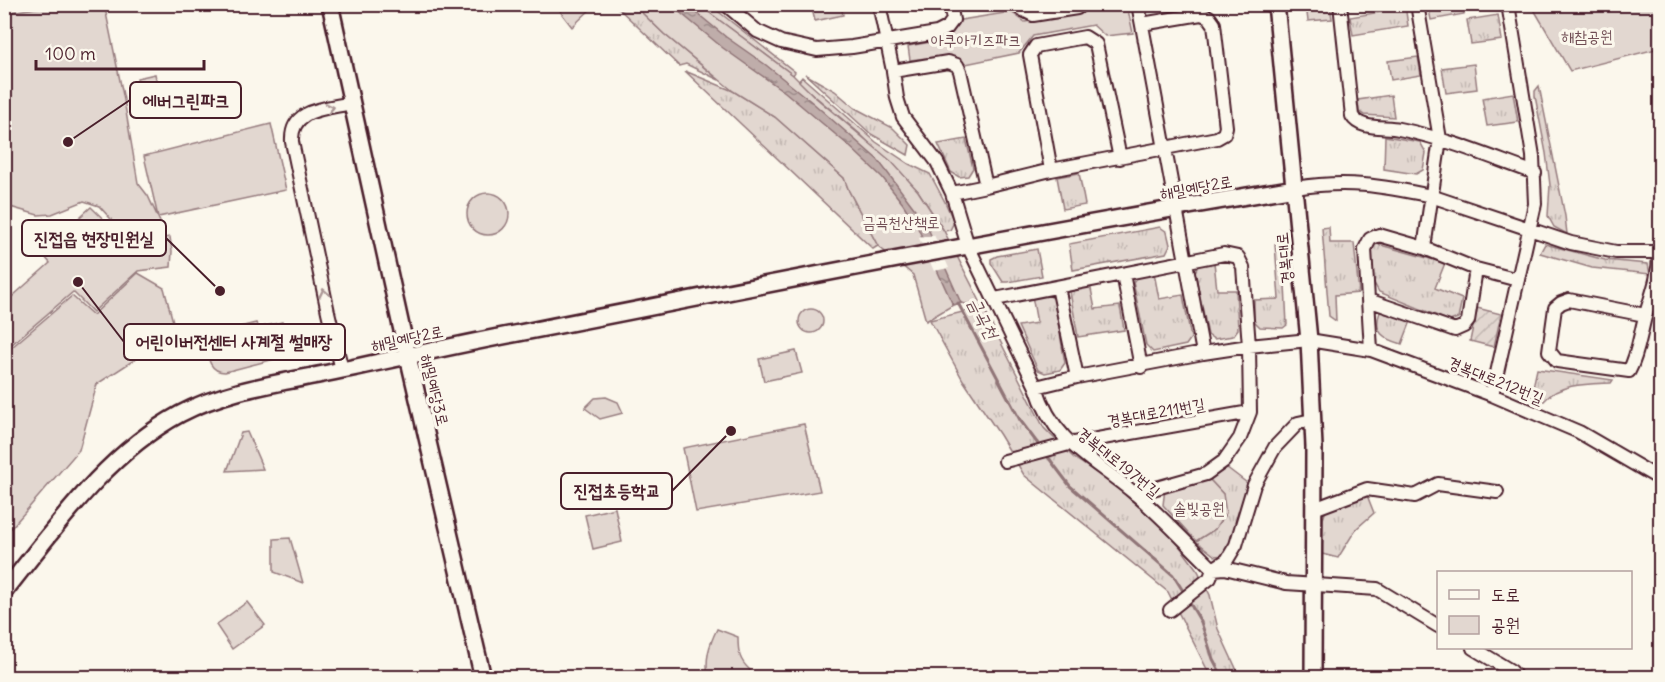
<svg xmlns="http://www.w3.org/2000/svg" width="1665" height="682" font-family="Delius,'Poor Story',sans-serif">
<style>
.grass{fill:url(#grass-tufts);stroke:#967b7e;stroke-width:1.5}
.park{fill:#e2d7d0;stroke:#967b7e;stroke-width:1.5}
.garden{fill:url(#garden-furrows);stroke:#967b7e;stroke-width:1.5}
.water{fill:url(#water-ripples);stroke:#907477;stroke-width:1.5}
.pier{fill:#fbf7ec}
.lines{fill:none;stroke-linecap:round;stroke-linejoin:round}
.stream{stroke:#907477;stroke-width:3}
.minor-casing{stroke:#4a1f2b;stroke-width:16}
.tertiary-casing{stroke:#4a1f2b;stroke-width:20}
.minor{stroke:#fbf7ec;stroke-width:12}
.tertiary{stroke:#fbf7ec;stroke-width:15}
.oneway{stroke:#ab9695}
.labels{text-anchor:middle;stroke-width:6;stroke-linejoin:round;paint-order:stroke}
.park-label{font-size:16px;fill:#704d54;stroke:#fbf7ec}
.street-label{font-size:16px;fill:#4a1f2b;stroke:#fbf7ec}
.water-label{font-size:18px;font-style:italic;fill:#6d4a51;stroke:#fbf7ec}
.leader{fill:none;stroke:#4a1f2b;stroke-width:2}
.callout-dot{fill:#4a1f2b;stroke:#fbf7ec;stroke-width:2}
.callout{fill:#fbf7ec;stroke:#4a1f2b;stroke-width:2}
.callout-label{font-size:18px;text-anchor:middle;font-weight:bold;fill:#4a1f2b}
</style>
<defs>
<pattern id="grass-tufts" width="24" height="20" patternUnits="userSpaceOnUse" patternTransform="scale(1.5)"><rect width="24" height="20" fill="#e2d7d0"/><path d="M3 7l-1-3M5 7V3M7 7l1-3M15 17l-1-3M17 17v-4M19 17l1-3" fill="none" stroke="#c3b8b3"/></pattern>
<pattern id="garden-furrows" width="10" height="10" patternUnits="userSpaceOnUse" patternTransform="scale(1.5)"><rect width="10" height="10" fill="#e2d7d0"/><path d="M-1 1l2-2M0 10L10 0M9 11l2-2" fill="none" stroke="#c3b8b3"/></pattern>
<pattern id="water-ripples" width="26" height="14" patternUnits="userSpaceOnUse" patternTransform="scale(1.5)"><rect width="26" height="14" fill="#bfadaa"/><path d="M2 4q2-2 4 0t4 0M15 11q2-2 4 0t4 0" fill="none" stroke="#9d8c8b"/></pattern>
</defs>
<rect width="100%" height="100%" fill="#fbf7ec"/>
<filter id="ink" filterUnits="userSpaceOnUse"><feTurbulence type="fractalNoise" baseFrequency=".0167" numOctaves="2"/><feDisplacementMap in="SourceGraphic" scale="12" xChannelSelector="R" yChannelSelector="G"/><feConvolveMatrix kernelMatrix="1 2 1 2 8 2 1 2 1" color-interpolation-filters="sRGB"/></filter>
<g filter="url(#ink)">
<path class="grass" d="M615,5H634L664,34L719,80L686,64L679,66Z
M699,5H710L795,72L793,75Z
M811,5H841L843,15L815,21Z
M1150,5V4L1200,5L1156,11L1149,8Z
M1306,5H1330L1332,19L1308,21Z
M1380,5H1405L1408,26L1353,35L1350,17L1381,12Z
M1428,5H1463L1464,14L1431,20Z
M1498,15L1502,40L1471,44L1467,20Z
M1418,57L1421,75L1391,80L1388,61Z
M1474,64L1477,89L1446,93L1442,68Z
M685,71L733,91L775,117L844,178L849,191L878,246L873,249Z
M805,74L835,91L855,108L893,128L910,145L908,155L871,134Z
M802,77L876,142L909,164L930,174L945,202L954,222L950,230L944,231L918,191L860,134L798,82Z
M1539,86L1565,216L1567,234L1554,227L1548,216L1550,185L1546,153L1535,96V91Z
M1513,93L1518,122L1487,126L1482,98Z
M1391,95L1394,117L1364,115L1359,112L1358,100Z
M1385,136L1420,142L1426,153L1423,170L1416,174L1384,169Z
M966,139L973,168L968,176L959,177L951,172L938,144Z
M1079,173L1085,205L1063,209L1057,177Z
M1160,227L1167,232L1170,245L1166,253L1073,270L1069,244Z
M1329,227L1330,243H1354L1359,293L1335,295L1336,321L1329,316L1322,228Z
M1275,244H1283L1287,325L1283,328L1260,327L1254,321V300L1279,299Z
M1377,244L1445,263L1435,288L1462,299L1458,318L1450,321L1379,292L1374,283L1371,247Z
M1545,244L1605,260L1648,264L1650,274L1592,268L1540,253Z
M1037,249L1042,276L1008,282H1003L991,263V259L997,256Z
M1214,262L1217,290H1236L1238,329L1233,336L1214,339L1208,335L1195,272L1199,264Z
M1154,273L1159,299L1183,295L1191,338L1186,345L1153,352L1146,345L1133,282L1138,276Z
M1090,284L1095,309L1120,306L1124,330L1078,337L1070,292L1074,288Z
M1048,295L1054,299L1065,363L1060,370L1045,373L1038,370L1018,326L1037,323L1032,296Z
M983,307L1044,428L1074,458L1131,496L1175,540L1198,571L1210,595L1218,629L1240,677H1211L1168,592L1024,475L1000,435L963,380L930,320Z
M1380,312L1411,321L1402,344C1385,339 1372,333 1380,312Z
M1537,369L1613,380L1611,383C1589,384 1560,383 1544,401L1531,396Z
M1226,467L1251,486L1236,539L1225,555L1215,556L1196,541L1215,529L1223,494L1210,480Z
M1363,485L1374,513L1356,529L1338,558L1322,554L1323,519L1326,510Z"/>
<path class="park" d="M54,5H88L105,8L124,100L138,183L148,196L160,222L161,233L130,240L99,206L84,201L52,214L38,215L10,207L5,220V13Z
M557,5L594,4L595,5L572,27L562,14Z
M634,5H699L793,75L815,97L892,162L918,191L944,231L983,307L961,303L953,305L926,321L913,275L878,246L849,191L844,178L775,117L733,91L664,34Z
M1093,5H1127L1133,33L1105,36L1093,25L1033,36L1019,53L961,65L951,55L910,60L908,46L948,39L961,20L1011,12L1025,22L1082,13Z
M1519,5H1660V48L1570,71L1532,6Z
M155,74L161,102L143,107L137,78Z
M271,124L286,190L158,217L144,156Z
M467 214a21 21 0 1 1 42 0a21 21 0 1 1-42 0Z
M91,207L128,243L170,237L172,251L171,267L138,271L93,312L73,292L5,350V303L50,263L41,252Z
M138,273L164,288L176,333L97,384L79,450L5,535V353L72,296L93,315Z
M799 321a12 12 0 1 1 24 0a12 12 0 1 1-24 0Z
M282,322L290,355L225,372C206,372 208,351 204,336L256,323L258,328Z
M796,351L802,373L764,381L759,359Z
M606,397L618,402L623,413L600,419L585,408L595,398Z
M804,424L820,491L696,512L683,448Z
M247,432L263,469L227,471L241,433Z
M1210,480L1223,494L1226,513L1215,529L1196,541L1163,505L1165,489Z
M615,508L622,542L593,549L585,515Z
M290,538L303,583L274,572V539Z
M247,602L265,625L232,649L216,625Z
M717,629L738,637C738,652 739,660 750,670L747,677H708C705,659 709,645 717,629Z"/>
<path class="garden" d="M1477,308L1501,314L1494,347L1470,341Z"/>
<path class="water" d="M671,5H687L726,37L766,65L813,103L878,160L926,224L961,303L953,305L917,226L903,204L882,177L848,145L785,92L723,48Z"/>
<path class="pier" d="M934,235L949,268L934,271L919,238Z"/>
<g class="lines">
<path class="stream" d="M958,303L1020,420L1041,448
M1045,453L1070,486L1173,575L1185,594
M1188,600L1201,622L1213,659L1223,678"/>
<g class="minor-casing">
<path id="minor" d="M725,4L757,31L781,42L817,50L852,47L937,33L947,28L953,20L950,4
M879,4L893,71L897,98L903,117L937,162L952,193L968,246L1036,387C1054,444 1092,458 1134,493C1162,516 1187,544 1213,569L1225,568L1286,583L1377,589L1438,626
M1020,4L1021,9L1033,15L1077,8L1081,4
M1138,4L1203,353
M1340,4L1352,116C1360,130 1384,126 1399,129C1445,138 1490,157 1535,173
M893,71L948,62L957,65L960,71L986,186L952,193
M1051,170L1030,55L1036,46L1085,37L1096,44L1120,158
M986,186L1051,170L1217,138L1224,134L1226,127L1214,24L1209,17L1201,14L1142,24
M1295,188C1346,180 1380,185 1431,196L1571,243L1616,252H1660
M1424,248L1476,269L1518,280
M1123,274L1141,367
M1058,287L1077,377
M995,299L1224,254L1238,257L1243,267L1249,346L1250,412L1240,438L1224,461L1206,474L1135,494
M1368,300L1455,330L1464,326L1468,321L1476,269
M1645,315L1569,300L1561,303L1555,308L1549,351L1557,361L1629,371C1638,355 1640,335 1645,317C1652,293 1659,278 1659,253
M1371,350L1365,249L1370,239L1379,235L1424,248L1440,139L1417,4
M342,370L328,312L292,142C290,108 326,109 352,103
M1036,387L1077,377L1203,353L1249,346L1309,340L1371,350L1492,395L1579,432L1660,479
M1492,395L1535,204L1533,156L1508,4
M1005,461L1069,444L1250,412
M1314,509L1367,489L1415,496L1438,484L1497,492
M1170,610L1210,578L1213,569L1227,560L1236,545L1254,485L1275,447L1298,423L1312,420
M1473,648L1511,671L1517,678"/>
</g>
<g class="tertiary-casing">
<path id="tertiary" d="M330,4L401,326L483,678
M1276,4L1309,340L1314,447L1313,678
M4,592C56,527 106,454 180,414C225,390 279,383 328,373C391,360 455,345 519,333C777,282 1035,231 1295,188"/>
</g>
<use href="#minor" class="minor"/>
<use href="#tertiary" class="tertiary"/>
</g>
<defs><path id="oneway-chevron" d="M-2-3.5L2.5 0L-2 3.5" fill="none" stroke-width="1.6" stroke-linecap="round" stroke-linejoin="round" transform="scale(1.5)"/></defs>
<g class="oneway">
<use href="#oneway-chevron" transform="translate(330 108) rotate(-13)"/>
<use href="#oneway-chevron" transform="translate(324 293) rotate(-102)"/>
</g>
</g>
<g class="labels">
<g class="park-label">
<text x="1587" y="42">해참공원</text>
<text x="976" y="46">아쿠아키즈파크</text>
<text x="901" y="228">금곡천산책로</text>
<text x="1199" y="514">솔빛공원</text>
</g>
<g class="street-label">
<text transform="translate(1196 187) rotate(-10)" y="6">해밀예당2로</text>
<text transform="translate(1284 258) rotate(-96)" y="6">경복대로</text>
<text transform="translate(407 338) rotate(-12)" y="6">해밀예당2로</text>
<text transform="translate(1496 380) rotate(22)" y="6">경복대로212번길</text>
<text transform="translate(435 390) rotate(76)" y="6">해밀예당3로</text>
<text transform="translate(1156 412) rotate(-10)" y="6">경복대로211번길</text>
<text transform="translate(1119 462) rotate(39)" y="6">경복대로197번길</text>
</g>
<g class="water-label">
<text transform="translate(983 318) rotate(63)" y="6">금곡천</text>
</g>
</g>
<path class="leader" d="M68 142L130 100M220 291L166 238M78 282L124 342M731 431L672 491"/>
<g class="callout-dot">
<circle cx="68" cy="142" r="6"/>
<circle cx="220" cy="291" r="6"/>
<circle cx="78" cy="282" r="6"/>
<circle cx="731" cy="431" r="6"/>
</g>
<g class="callout">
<rect x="130" y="82" width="111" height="36" rx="6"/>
<rect x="22" y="220" width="144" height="36" rx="6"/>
<rect x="124" y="324" width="221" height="36" rx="6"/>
<rect x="561" y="473" width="111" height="36" rx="6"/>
</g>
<g class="callout-label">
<text x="186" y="107">에버그린파크</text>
<text x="94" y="245">진접읍 현장민원실</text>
<text x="234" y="348">어린이버전센터 사계절 썰매장</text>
<text x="617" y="497">진접초등학교</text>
</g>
<rect width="1665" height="682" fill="none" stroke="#fbf7ec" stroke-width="24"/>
<rect x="12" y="12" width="1641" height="658" fill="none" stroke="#4a1f2b" stroke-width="2" filter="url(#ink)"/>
<rect x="1437" y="571" width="195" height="78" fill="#fbf7ec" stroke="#b4a19f" stroke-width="1.5"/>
<rect x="1449" y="590" width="30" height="9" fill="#fbf7ec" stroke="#b4a19f" stroke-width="1.5"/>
<text x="1491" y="601" font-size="18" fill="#4a1f2b">도로</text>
<rect x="1449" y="616" width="30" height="18" fill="#e2d7d0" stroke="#b4a19f" stroke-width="1.5"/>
<text x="1491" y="631" font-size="18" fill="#4a1f2b">공원</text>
<path d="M36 60v9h168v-9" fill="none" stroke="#4a1f2b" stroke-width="3"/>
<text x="45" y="60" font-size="18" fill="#4a1f2b" stroke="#fbf7ec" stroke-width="4.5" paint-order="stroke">100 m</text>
</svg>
